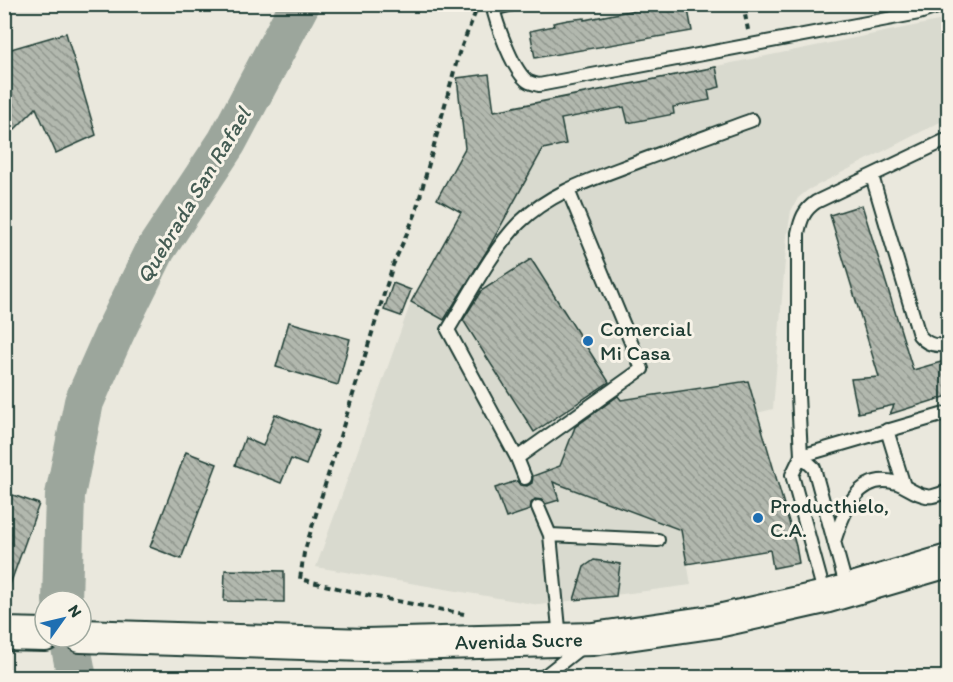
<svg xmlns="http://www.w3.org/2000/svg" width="953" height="682" font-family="Itim,sans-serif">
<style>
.built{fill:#d9dacf}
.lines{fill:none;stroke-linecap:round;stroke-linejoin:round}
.river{stroke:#9ca69c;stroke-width:40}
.building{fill:url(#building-back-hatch);stroke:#1f3d34;stroke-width:1.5}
.service-casing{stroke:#1f3d34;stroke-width:16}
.tertiary-casing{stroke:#1f3d34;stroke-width:36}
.path{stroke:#1f3d34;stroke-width:4;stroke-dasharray:6 4.5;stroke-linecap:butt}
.service{stroke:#f7f3e8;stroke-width:12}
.tertiary{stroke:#f7f3e8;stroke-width:32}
.poi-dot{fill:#1f6fb2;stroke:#f7f3e8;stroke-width:2}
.labels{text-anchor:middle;stroke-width:6;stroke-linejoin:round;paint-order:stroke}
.poi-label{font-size:21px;fill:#1f3d34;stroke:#f7f3e8;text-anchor:start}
.street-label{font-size:21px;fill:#1f3d34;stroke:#f7f3e8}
.water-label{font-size:22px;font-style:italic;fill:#445c53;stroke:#f7f3e8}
</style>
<defs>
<pattern id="building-back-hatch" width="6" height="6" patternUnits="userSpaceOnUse" patternTransform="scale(1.5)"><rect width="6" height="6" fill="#b2b8ae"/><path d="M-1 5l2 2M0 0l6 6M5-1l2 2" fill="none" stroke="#90978e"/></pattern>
</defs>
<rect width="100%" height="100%" fill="#eae8dd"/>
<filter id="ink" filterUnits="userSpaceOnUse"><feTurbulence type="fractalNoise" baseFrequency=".0167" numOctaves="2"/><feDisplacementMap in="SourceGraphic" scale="12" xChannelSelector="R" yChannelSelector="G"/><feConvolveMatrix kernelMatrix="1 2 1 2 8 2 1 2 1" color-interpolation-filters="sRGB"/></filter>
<g filter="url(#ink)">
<path class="built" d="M948,19V118L808,190L798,198L791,211L787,236L773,409L757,413L747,381L659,396L691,585L539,605L316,567L411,302L508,126L505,109Z"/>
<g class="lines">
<path class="river" d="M62,601L65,495L84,402L115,332L156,249L227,142L300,4
M69,637L77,678"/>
</g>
<path class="building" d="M665,4H687L692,31L535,58L530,31L554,26L553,23L568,20L584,18V20Z
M66,33L96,135L56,153L36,108L4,140V51Z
M716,67L720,87L708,90L710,100L673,107L674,114L628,123L624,107L561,119L566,144L543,149L488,249L444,320L411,302L461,212L437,199L465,148L457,78L489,74L494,111Z
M862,205L913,370L948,360V396L890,414L894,405L858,413L851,379L879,377L830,215Z
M531,259L609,382L534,432L463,320L481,291Z
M393,283L411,290L401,316L384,310Z
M289,322L350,339L338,385L276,367Z
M748,381L796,546L799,563L773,568L770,550L687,564L681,530L553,482L559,500L546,504L542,500L535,499L531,503L530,510L506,518L495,488L517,481L520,485L527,486L532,483L533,476L560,466L575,427L618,396L621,400Z
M275,414L319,431L306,465L291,459L281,483L235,465L245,438L263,446Z
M186,452L217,464L181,559L150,547Z
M4,492L39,504L7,593H4Z
M594,560L620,564L616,596L574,600L584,567Z
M225,570L284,571V602L224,601Z"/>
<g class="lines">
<g class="service-casing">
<path id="service" d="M492,4C496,23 512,68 526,80C529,83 535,84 539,85L919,13L947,4
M493,9L513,4
M872,176L919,335C927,345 936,347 948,344
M887,430L904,486
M801,456L948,413
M801,456L814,468L847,589
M517,458L642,369L568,190
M525,478L517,458L448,330C468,297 493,249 519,223C551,191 599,177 640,161C677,147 714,134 752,120
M538,507L550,535L560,639
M550,535L658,540
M834,542C843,513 858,471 897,483C906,486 916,495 926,496C932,498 942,493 948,491
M825,596L792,475L801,456L798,395V233C801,219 804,210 816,202L948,139
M542,678L584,645"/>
</g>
<g class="tertiary-casing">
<g id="tertiary">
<path d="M4,634L45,635"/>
<path id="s1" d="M81,636L365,645L593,639L718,621L825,597L948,561"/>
</g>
</g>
<path class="path" d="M743,4L748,30
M464,614L366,595L300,579L304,553L393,265L415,215L459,53L476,11"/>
<use href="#service" class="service"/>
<use href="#tertiary" class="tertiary"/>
</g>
</g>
<g class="poi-dot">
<circle cx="588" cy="341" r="6"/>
<circle cx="758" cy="518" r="6"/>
</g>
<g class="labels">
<g class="poi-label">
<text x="600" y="336">Comercial<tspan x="600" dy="24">Mi Casa</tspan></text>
<text x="770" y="513">Producthielo,<tspan x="770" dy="24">C.A.</tspan></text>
</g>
<g class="street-label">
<text dy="7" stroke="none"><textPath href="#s1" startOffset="438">Avenida Sucre</textPath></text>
</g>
<g class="water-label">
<text transform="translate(193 195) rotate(-59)" y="8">Quebrada San Rafael</text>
</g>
</g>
<rect width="953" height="682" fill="none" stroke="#f7f3e8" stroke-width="24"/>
<rect x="12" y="12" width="929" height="658" fill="none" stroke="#1f3d34" stroke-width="2" filter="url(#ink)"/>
<g transform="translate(63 619) rotate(56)"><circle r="28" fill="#f7f3e8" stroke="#a1aaa0" stroke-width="1.5"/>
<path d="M0-4.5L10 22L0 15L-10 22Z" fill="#1f6fb2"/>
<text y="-9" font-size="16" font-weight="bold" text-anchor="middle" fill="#1f3d34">N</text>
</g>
</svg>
